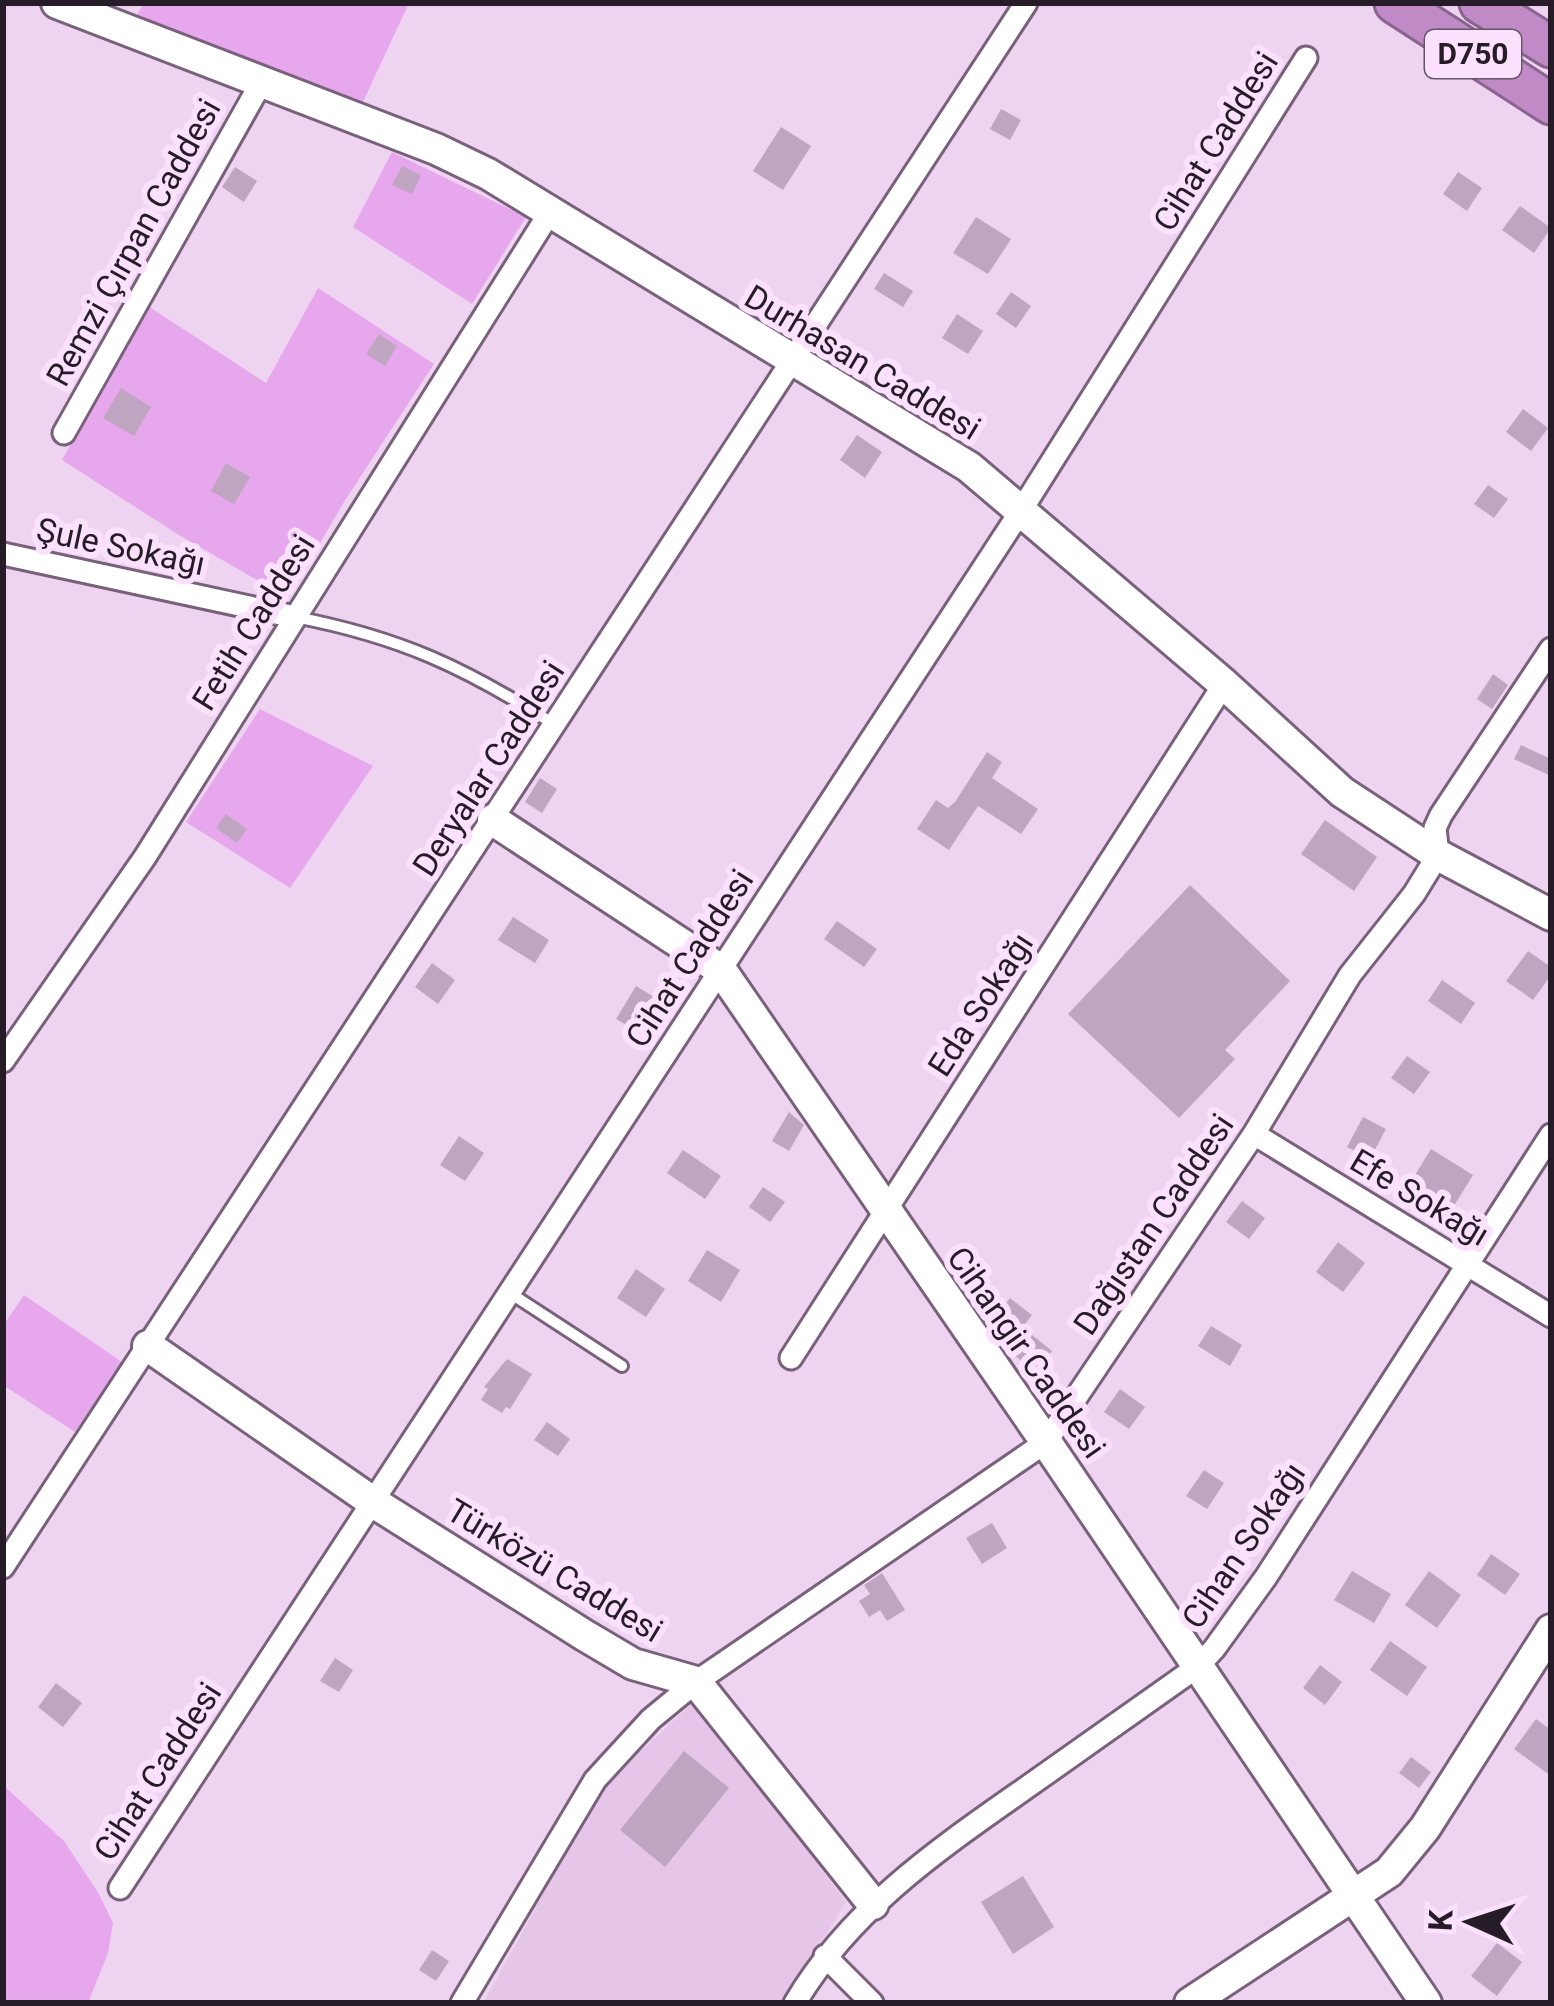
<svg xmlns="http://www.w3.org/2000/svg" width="1554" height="2006" font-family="Roboto,sans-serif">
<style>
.built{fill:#e5c6e8}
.green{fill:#e6a7ec}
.building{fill:#bfa5c1}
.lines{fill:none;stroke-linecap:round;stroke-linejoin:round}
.lane-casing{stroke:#79617b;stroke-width:16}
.street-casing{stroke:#79617b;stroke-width:27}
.secondary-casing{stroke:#79617b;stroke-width:36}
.highway-casing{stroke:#89648e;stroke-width:45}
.lane{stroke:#fff;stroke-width:10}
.street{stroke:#fff;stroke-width:21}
.secondary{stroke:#fff;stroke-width:30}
.highway{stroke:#bf8ac5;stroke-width:39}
.labels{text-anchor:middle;stroke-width:12;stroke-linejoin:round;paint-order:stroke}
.shield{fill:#fce1ff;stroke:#665768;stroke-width:3}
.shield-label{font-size:30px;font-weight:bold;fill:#261c27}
.street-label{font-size:33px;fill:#261c27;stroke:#fce1ff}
</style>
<rect width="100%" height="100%" fill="#efd4f1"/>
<path class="built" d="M696,1700L846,1902L784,2003H483L604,1785Z"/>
<path class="green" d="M144,3H409L362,104L136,17Z
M392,152L526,217L472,304L353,227Z
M318,288L434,364L344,502L288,598L179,535L62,460L148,306L266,383Z
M260,709L373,766L290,888L186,822Z
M24,1295L122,1362L75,1432L3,1385V1326Z
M3,1785L64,1841L99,1894L113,1923L108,1953L88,2003H3Z"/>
<path class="building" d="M1001,109L1021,120L1010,140L990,129Z
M781,127L811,146L783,190L753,171Z
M402,166L421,175L412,194L392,185Z
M235,167L257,181L244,202L222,187Z
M1458,172L1482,188L1467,211L1443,194Z
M1520,206L1551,228L1534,253L1502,230Z
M976,217L1011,239L988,274L953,253Z
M884,273L913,291L903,307L874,289Z
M1011,292L1031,306L1016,328L996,314Z
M957,314L983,331L968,354L942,338Z
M379,334L397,346L385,366L366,354Z
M121,388L151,407L134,436L103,418Z
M1523,409L1548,428L1531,451L1506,432Z
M857,435L882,452L865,478L840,460Z
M226,463L250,477L234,504L211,491Z
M1488,485L1508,499L1494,518L1474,504Z
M1493,674L1508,685L1492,709L1477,699Z
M1521,745L1551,759V776L1514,759Z
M987,752L1002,762L992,778L1038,809L1021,834L978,806L949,850L917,829L936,800L948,808L955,802Z
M540,778L557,789L542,813L525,802Z
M226,814L247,829L237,843L216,828Z
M1325,820L1377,857L1354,891L1301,854Z
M1190,885L1290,981L1225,1050L1235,1059L1179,1118L1068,1014Z
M513,917L549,940L535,963L498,940Z
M837,921L877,949L864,967L824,939Z
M1528,951L1551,967V975L1533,1000L1506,981Z
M432,963L455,980L438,1004L415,987Z
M1442,980L1475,1003L1461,1024L1428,1001Z
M636,986L661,1001L641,1034L616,1019Z
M1407,1056L1430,1072L1414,1094L1391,1078Z
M789,1112L804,1125L789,1151L772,1141Z
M1363,1117L1386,1129L1370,1159L1347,1147Z
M459,1136L484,1153L465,1181L440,1165Z
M1431,1149L1473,1175L1452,1209L1410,1183Z
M683,1150L721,1176L705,1199L667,1173Z
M763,1187L785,1202L770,1222L749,1207Z
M1242,1201L1265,1218L1249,1239L1226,1222Z
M1338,1242L1365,1263L1343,1292L1316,1272Z
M707,1250L740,1270L721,1302L688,1281Z
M636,1269L665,1289L646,1317L617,1298Z
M1010,1298L1032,1315L1017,1335L995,1318Z
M1211,1326L1242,1345L1230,1366L1198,1346Z
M1031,1334L1052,1351L1035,1372L1014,1355Z
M507,1359L532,1374L510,1409L506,1407L502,1413L481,1400L488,1389L484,1387Z
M1120,1389L1145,1407L1129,1429L1104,1412Z
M547,1422L570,1439L558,1456L534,1440Z
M1204,1470L1224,1483L1207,1509L1186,1496Z
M992,1523L1007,1548L982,1564L966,1538Z
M1491,1554L1520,1574L1505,1595L1477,1575Z
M1352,1571L1391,1594L1374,1623L1334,1600Z
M1429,1571L1461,1595L1437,1628L1405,1605Z
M882,1573L905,1610L887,1621L880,1610L869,1617L859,1601L870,1594L864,1585Z
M1390,1641L1427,1667L1407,1696L1370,1670Z
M335,1658L353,1670L339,1692L320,1681Z
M1320,1665L1342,1682L1325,1705L1303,1688Z
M56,1683L82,1703L63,1727L38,1707Z
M1536,1719L1551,1730V1776L1514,1749Z
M684,1751L729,1788L665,1867L620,1830Z
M1411,1757L1431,1772L1419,1788L1399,1773Z
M1023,1876L1054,1927L1013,1954L981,1902Z
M1497,1943L1522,1962L1497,1996L1471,1976Z
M432,1950L449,1961L436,1981L419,1970Z"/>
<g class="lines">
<g class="lane-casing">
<path id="lane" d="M295,617C400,637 466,668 555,725
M510,1293L622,1366"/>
</g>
<g class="street-casing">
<path id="street" d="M64,433L261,83
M3,554L295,617
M3,1061L145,857L550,212
M1254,1134L1551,1316
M791,1358L1224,684
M3,1567L1026,3
M120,1888L1022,509L1306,58
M825,1956L872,2003
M462,2003L595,1780L651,1719L696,1682L1046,1442L1254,1134L1350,975L1414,894L1438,855L1435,828L1441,815L1551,649
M795,2003C850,1910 936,1851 1023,1790C1081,1749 1139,1708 1197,1667L1214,1649L1266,1577L1551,1135"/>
</g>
<g class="secondary-casing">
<path id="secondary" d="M57,3L436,149L488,174L969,467L1224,684L1342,792L1438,855L1551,915
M493,820L721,970L1046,1442L1426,2003
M148,1346L373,1502L584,1635L633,1664L696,1682L873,1904
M1190,2003L1389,1872L1425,1828L1551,1630"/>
</g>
<g class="highway-casing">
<path id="highway" d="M1395,3L1551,104
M1480,3L1551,47"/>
</g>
<use href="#lane" class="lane"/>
<use href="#street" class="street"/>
<use href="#secondary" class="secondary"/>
<use href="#highway" class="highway"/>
</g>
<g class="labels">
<rect class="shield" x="1425" y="30" width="96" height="48" rx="9"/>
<g class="shield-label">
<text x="1473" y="64">D750</text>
</g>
<g class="street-label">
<text transform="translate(1215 141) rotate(-58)" y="12">Cihat Caddesi</text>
<text transform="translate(133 242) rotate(-61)" y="12">Remzi Çırpan Caddesi</text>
<text transform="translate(863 362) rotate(31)" y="12">Durhasan Caddesi</text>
<text transform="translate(121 546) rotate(12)" y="12">Şule Sokağı</text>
<text transform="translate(253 622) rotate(-58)" y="12">Fetih Caddesi</text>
<text transform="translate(488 768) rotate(-57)" y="12">Deryalar Caddesi</text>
<text transform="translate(689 958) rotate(-57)" y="12">Cihat Caddesi</text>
<text transform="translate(980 1004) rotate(-57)" y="12">Eda Sokağı</text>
<text transform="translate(1420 1197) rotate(31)" y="12">Efe Sokağı</text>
<text transform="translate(1153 1224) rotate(-56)" y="12">Dağıstan Caddesi</text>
<text transform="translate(1027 1352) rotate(55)" y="12">Cihangir Caddesi</text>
<text transform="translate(1243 1545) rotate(-56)" y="12">Cihan Sokağı</text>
<text transform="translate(555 1570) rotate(31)" y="12">Türközü Caddesi</text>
<text transform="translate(157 1771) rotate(-57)" y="12">Cihat Caddesi</text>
</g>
</g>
<rect width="1554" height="2006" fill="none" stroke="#261c27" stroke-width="12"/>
<g transform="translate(1470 1922) rotate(273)" stroke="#fce1ff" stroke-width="9" paint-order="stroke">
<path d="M0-9L21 45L0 30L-21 45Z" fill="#261c27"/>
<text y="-18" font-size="33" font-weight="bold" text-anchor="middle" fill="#261c27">K</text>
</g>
</svg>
